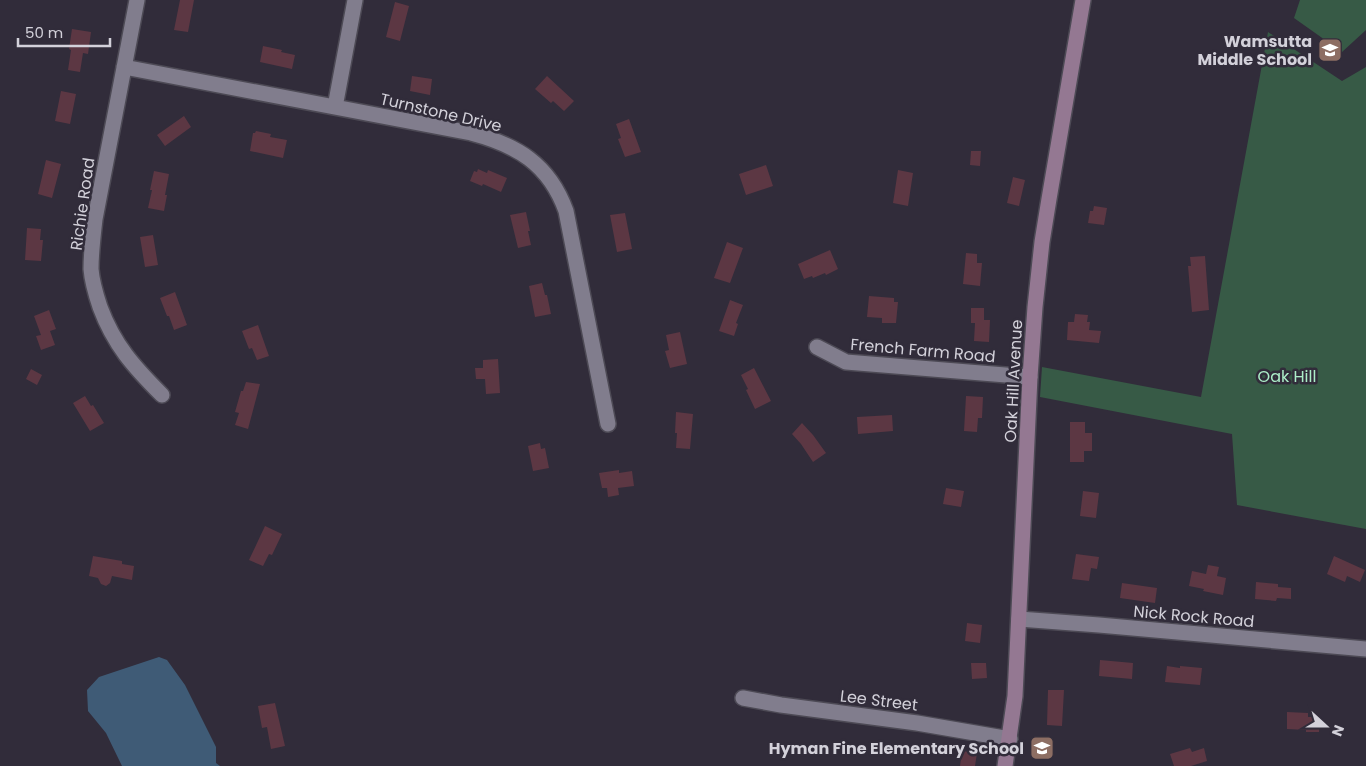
<svg xmlns="http://www.w3.org/2000/svg" width="1366" height="766" font-family="Poppins,sans-serif">
<style>
.green{fill:#375a46}
.water{fill:#3f5b76}
.building{fill:#5c3743}
.lines{fill:none;stroke-linecap:round;stroke-linejoin:round}
.street-casing{stroke:#4d4a55;stroke-width:18}
.secondary-casing{stroke:#4d4a55;stroke-width:18}
.street{stroke:#817d8d;stroke-width:15}
.secondary{stroke:#947892;stroke-width:15}
.labels{text-anchor:middle;stroke-width:5;stroke-linejoin:round;paint-order:stroke}
.poi-label{font-size:16px;font-weight:bold;fill:#d3d1da;stroke:#312c3a;text-anchor:end}
.street-label{font-size:16px;fill:#d3d1da;stroke:#312c3a}
.park-label{font-size:16px;fill:#aceec8;stroke:#312c3a}
</style>
<rect width="100%" height="100%" fill="#312c3a"/>
<path class="green" d="M1300,0H1366V30L1342,52L1294,18Z
M1268,32L1342,81L1366,67V529L1237,505L1232,434L1040,397L1042,367L1201,397Z"/>
<path class="water" d="M159,657L167,660L185,685L216,747V763L220,766H122L106,733L88,711L87,690L99,677Z"/>
<path class="building" d="M180,0H194L188,32L174,30Z
M395,2L409,6L400,41L386,37Z
M72,29L91,32L88,54L83,53L80,72L68,70L71,50L69,49Z
M263,46L282,50L281,52L295,55L292,69L260,62Z
M412,76L432,79L430,95L410,91Z
M547,76L574,101L564,111L553,101L551,103L535,89Z
M61,91L76,94L70,124L55,121Z
M184,116L191,127L165,146L157,135Z
M629,119L641,152L625,157L618,139L621,138L616,124Z
M256,131L271,134L270,137L287,140L283,158L250,151L253,133H255Z
M971,151H981L980,166L970,165Z
M46,160L61,164L52,198L38,194Z
M766,165L773,186L746,195L739,174Z
M478,169L487,173L488,170L507,178L501,192L483,184L482,186L470,181L474,171L477,172Z
M898,170L913,173L908,206L893,203Z
M154,171L169,174L165,195H167L164,211L148,208L152,190H150Z
M1013,177L1025,180L1019,206L1007,203Z
M1094,206L1107,208L1104,225L1088,223L1090,211H1093Z
M526,212L530,231H528L531,245L518,248L510,215Z
M625,213L632,249L617,252L610,215Z
M27,228L41,229L40,240H43L41,261L25,260Z
M153,235L158,265L145,267L140,237Z
M727,242L743,248L730,283L714,278Z
M830,250L838,269L826,275L825,273L813,278L812,276L804,279L798,264Z
M966,253L977,254V263H982L980,286L963,284Z
M1205,256L1209,310L1192,312L1188,266H1191L1190,257Z
M542,283L545,295H547L551,314L535,317L529,286Z
M175,292L187,325L174,330L169,316H167L160,298Z
M869,296L894,298V302H898L896,323H882V318L867,317Z
M730,300L743,305L736,323L738,324L734,336L719,331Z
M971,308H984V320H990L989,342L974,341L975,323H971Z
M49,310L56,329L50,331L55,345L41,350L36,336L41,335L34,316Z
M1075,314L1088,315L1087,322H1090L1089,330L1101,331L1099,343L1067,340L1068,322H1074Z
M258,325L269,356L257,360L252,348L249,349L242,331Z
M680,332L687,364L670,368L665,351L669,350L666,335Z
M498,359L500,393L486,394L485,379H476L475,368H483V360Z
M754,368L771,401L755,409L746,390L748,389L741,375Z
M31,369L42,375L37,385L26,379Z
M246,382L260,384L248,429L235,425L239,413L235,412L241,391H243Z
M85,396L91,406L93,405L104,423L90,431L73,403Z
M966,396L983,397L982,418H978L977,432L964,431Z
M676,412L693,414L690,449L676,448L677,433H675Z
M892,415L893,431L858,434L857,417Z
M1070,422H1085V433H1092V451H1084V462H1070Z
M802,423L813,435L826,453L813,462L801,444L792,434Z
M540,443L541,449L545,448L549,468L533,471L528,446Z
M619,470V473L632,471L634,486L618,488L619,495L608,497L607,488H602L599,473Z
M946,488L964,491L961,507L943,504Z
M1083,491L1099,493L1096,518L1080,516Z
M265,526L282,534L272,555L269,554L263,566L249,560Z
M1076,554L1099,557L1097,569L1091,568L1089,581L1072,579Z
M93,556L122,561V564L134,566L132,580L112,576L110,583L106,586L101,584L98,578L89,576Z
M1334,556L1365,570L1360,582L1347,576L1345,582L1327,574Z
M1208,565L1219,567L1217,576L1226,578L1223,595L1203,591L1204,589L1189,586L1192,571L1206,574Z
M1256,582L1278,584V587L1291,588V599L1277,598L1276,601L1255,599Z
M1122,583L1157,588L1155,603L1120,598Z
M967,623L982,625L980,643L965,641Z
M1100,660L1133,663L1132,679L1099,676Z
M971,663H986L987,678L972,679Z
M1167,666L1180,668V666L1202,668L1200,685L1165,682Z
M1048,690H1064L1062,726L1047,725Z
M275,703L285,746L271,749L267,727L262,728L258,706Z
M1287,712L1308,713V717H1320L1319,732H1306V730L1287,729Z
M1190,748L1192,752L1204,748L1207,761L1191,766H1174L1170,754Z
M962,751L977,753L975,766H960Z"/>
<g class="lines">
<g class="street-casing">
<path id="street" d="M137,0L95,219C93,236 91,253 91,269C92,282 96,295 100,307C114,345 134,367 162,395
M124,67L471,133C517,145 549,164 566,211L608,424
M335,107L355,0
M817,347L846,362L1030,377
M1019,619L1099,625L1366,649
M743,698L781,705L917,723L1010,739"/>
</g>
<g class="secondary-casing">
<path id="secondary" d="M1005,766L1015,696L1030,377L1035,307L1042,242L1049,199L1083,0"/>
</g>
<use href="#street" class="street"/>
<use href="#secondary" class="secondary"/>
</g>
<defs>
<g id="school-square" transform="scale(1.25)"><rect x="-9" y="-9" width="18" height="18" rx="4" fill="#8d6e63" stroke="#312c3a"/><path d="M0-5L7-2L0 1L-7-2ZM-4 1L0 2.5L4 1V4Q0 6-4 4Z" fill="#fff"/></g>
</defs>
<g fill-rule="evenodd">
<use href="#school-square" x="1330" y="50"/>
<use href="#school-square" x="1042" y="748"/>
</g>
<g class="labels">
<g class="poi-label">
<text x="1312" y="47">Wamsutta<tspan x="1312" dy="18">Middle School</tspan></text>
<text x="1024" y="754">Hyman Fine Elementary School</text>
</g>
<g class="street-label">
<text transform="translate(441 112) rotate(13)" y="6">Turnstone Drive</text>
<text transform="translate(82 204) rotate(-82)" y="6">Richie Road</text>
<text transform="translate(923 350) rotate(5)" y="6">French Farm Road</text>
<text transform="translate(1013 381) rotate(-87)" y="6">Oak Hill Avenue</text>
<text transform="translate(1194 616) rotate(5)" y="6">Nick Rock Road</text>
<text transform="translate(879 700) rotate(7)" y="6">Lee Street</text>
</g>
<g class="park-label">
<text x="1287" y="382">Oak Hill</text>
</g>
</g>
<g transform="translate(1326 726) rotate(111)" stroke="#312c3a" stroke-width="4" paint-order="stroke">
<path d="M0-4L9 19L0 12L-9 19Z" fill="#d3d1da"/>
<text y="-8" font-size="14" font-weight="bold" text-anchor="middle" fill="#d3d1da">N</text>
</g>
<path d="M18 38v8h92v-8" fill="none" stroke="#d3d1da" stroke-width="2.5"/>
<text x="25" y="38" font-size="15" fill="#d3d1da" stroke="#312c3a" stroke-width="4" paint-order="stroke">50 m</text>
</svg>
